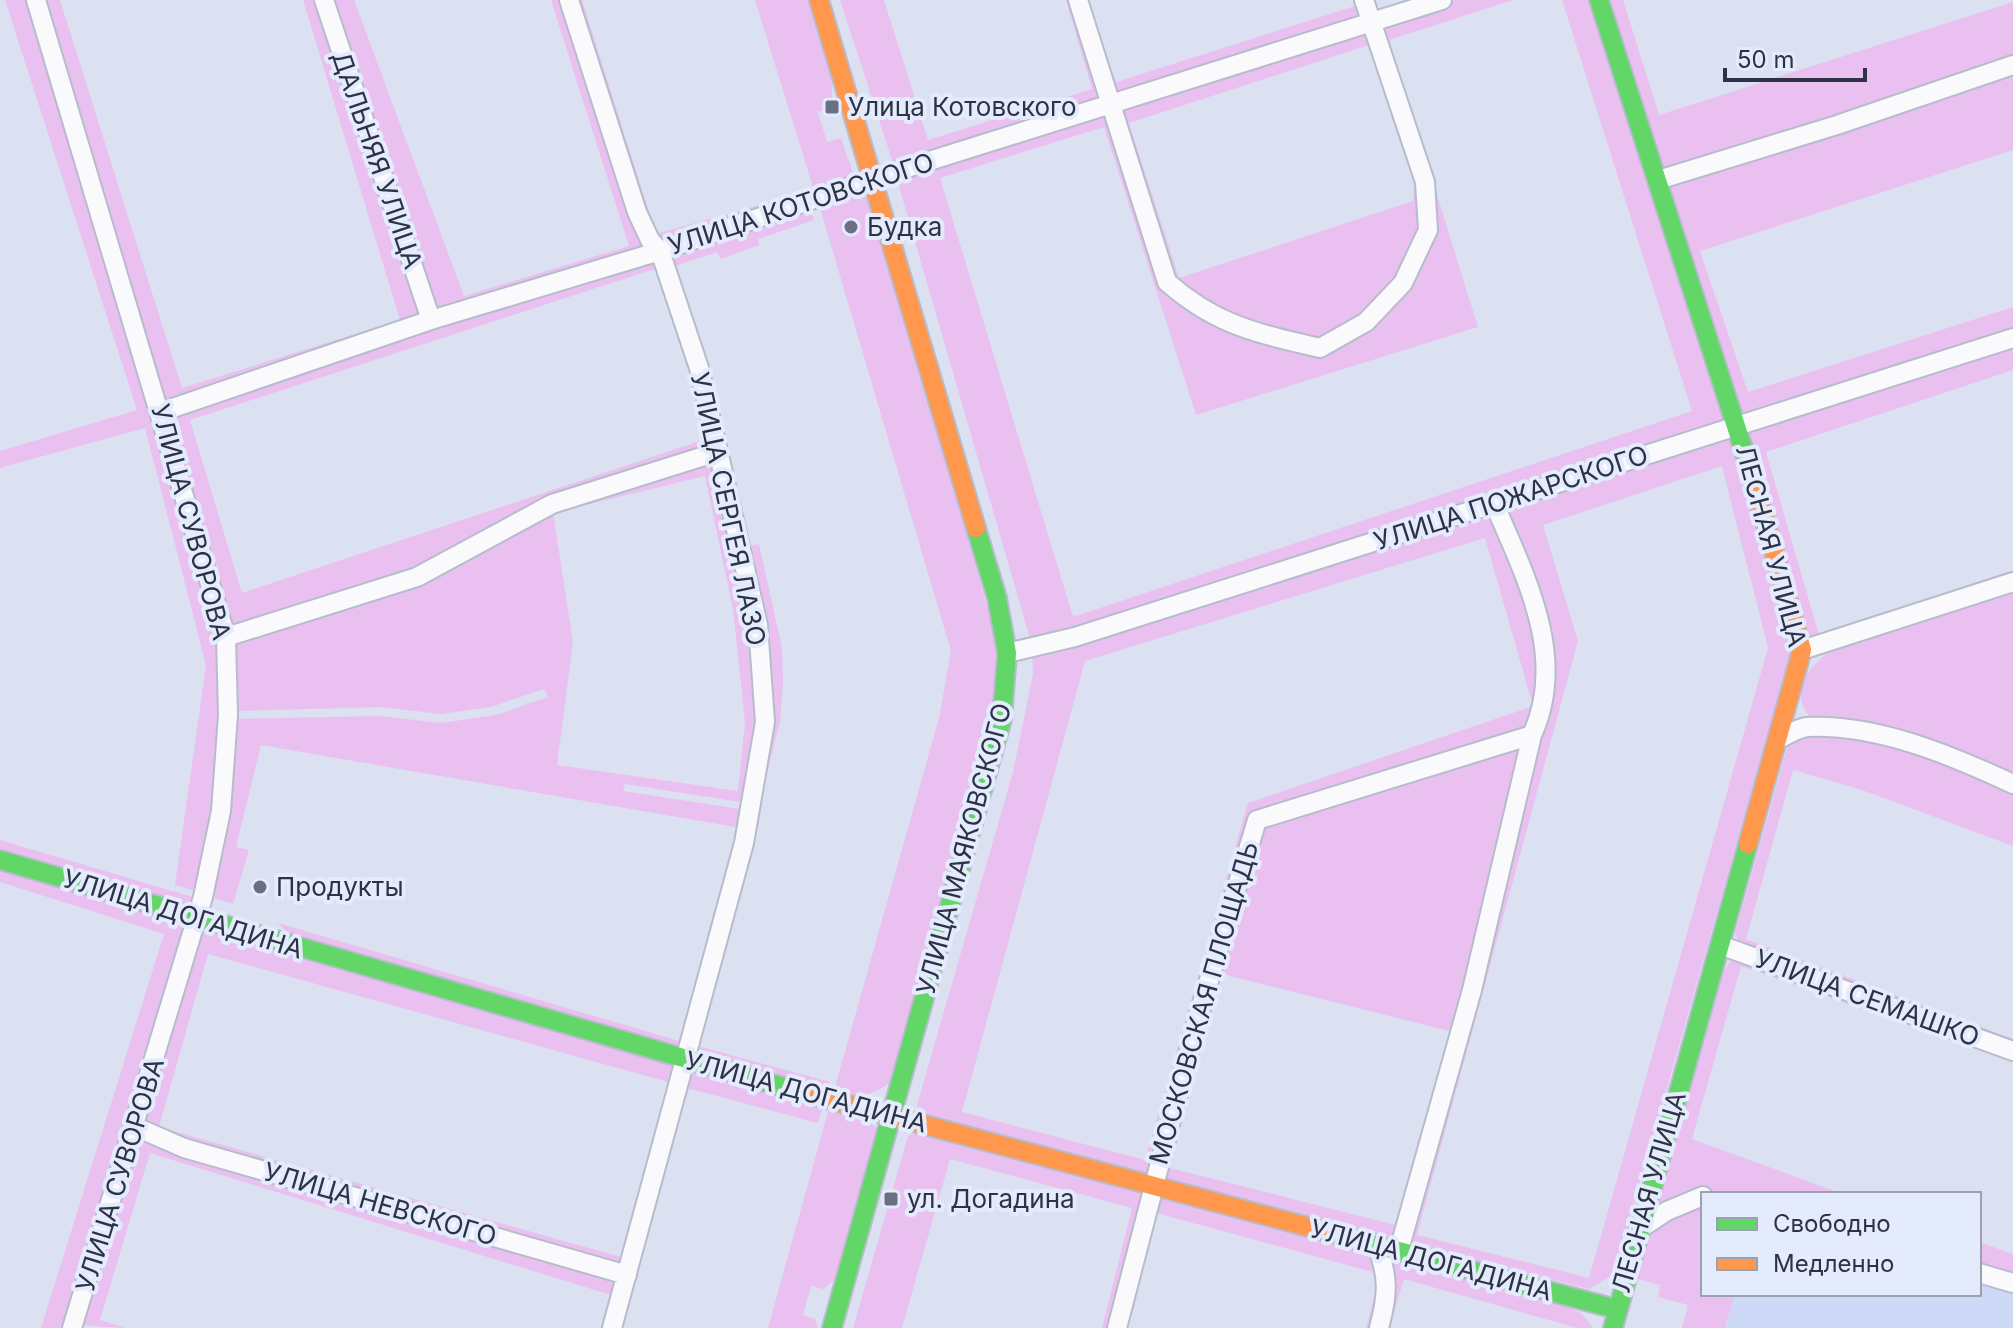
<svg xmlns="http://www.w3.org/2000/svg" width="2013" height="1328" font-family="Inter,sans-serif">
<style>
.built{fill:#ced9f8}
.green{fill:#eac0f0;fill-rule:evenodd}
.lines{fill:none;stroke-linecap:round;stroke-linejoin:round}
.street-casing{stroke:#b7bccc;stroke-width:22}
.fast-casing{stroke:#b7bccc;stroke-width:22}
.slow-casing{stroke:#b7bccc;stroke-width:22}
.street{stroke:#fafafd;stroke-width:18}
.fast{stroke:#63d668;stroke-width:18}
.slow{stroke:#ff974d;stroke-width:18}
.poi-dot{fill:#6a7081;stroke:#e4ebfd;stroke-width:3}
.labels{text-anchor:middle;stroke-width:8;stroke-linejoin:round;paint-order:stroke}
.poi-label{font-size:26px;fill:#2d3345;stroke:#e4ebfd;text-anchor:start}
.street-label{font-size:26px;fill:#2d3345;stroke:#e4ebfd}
</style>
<rect width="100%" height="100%" fill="#dbe1f1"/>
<path class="built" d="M1979,1280L2013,1290V1328H1726L1735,1294H1979Z"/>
<path class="green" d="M5,0H31L220,639C222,731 217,802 198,892L175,885L206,665L145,428L0,468V451L137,410Z
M42,0H60L182,388L400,320L303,0H316L423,318L173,404L162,395Z
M330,0H354L464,296L629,246L551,0H564L648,250L434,315Z
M574,0H582L656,234L806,192L659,244L653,239Z
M755,0H809L832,75V107L818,112L827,142L841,138L854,176L850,185L816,197Z
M840,0H884L928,140L1092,89L1066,0H1074L1107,99L894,166Z
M1086,0L1116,82L1355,6L1353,0H1360L1367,18L1115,98Z
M1455,0H1513L1389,40L1478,327L1196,415L1104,127L940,178L1073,617L1692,411L1562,0H1593L1728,422L1031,642L896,176L1107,112L1163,285L1321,351L1371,324L1433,232L1378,24Z
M1606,0H1623L1659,115L2013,2V59L1837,121L1660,171Z
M1370,26L1421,184L1422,231L1400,280L1364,317L1321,342L1201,307L1171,280L1119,107ZM1369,45L1415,178L1413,201L1179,278L1129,123Z
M2013,68V150L1700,251L1748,392L2013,307V334L1744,418L1665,184Z
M853,193L870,195L996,638L993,709L891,1082C870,1097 858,1098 833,1094L939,718L951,651L819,205Z
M809,209L814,220L758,239L759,245L721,259L717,252L669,268L749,546L759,544L782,648L783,684L780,721L748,849L755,809L762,625L665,257Z
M658,258L661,267L190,420L242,593L709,438L712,449L551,501L416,573L229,631L168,422L172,412L432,326Z
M2013,343V370L1766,452L1819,635L2013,570V576L1822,639L1807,638L1747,430Z
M1732,435L1791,652L1614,1274L1589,1289L1407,1242L1552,669L1501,508ZM1722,466L1768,648L1589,1278L1417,1235L1578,641L1543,525Z
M713,458L754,624L760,721L747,803L625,784L623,791L746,810L741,828L261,745L236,847L249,850L233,904L207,896L232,719L380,716L441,723L496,715L548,697L544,689L491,707L440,714L381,707L233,711L230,641L419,580L552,508ZM705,476L733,609L745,722L738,791L557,765L573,642L553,513Z
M1489,512L1527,591L1544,670L1528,730L1253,815L1149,1177L925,1115L917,1105L1013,772L1033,674L1032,651ZM1485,538L1533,706L1248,803L1145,1160L962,1112L1085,661Z
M2013,587V775C1949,745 1881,726 1811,718C1782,687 1819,656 1845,642Z
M1824,733L1885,743L2013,792V846L1862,790L1793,770L1746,939L2013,1039V1044L1740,944L1735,934L1789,741Z
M1526,742L1468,989L1396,1240L1160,1179L1261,824ZM1222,974L1453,1032L1396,1225L1169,1168Z
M0,840L196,898L188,907L0,851Z
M0,868L184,921L189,933L66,1328H41L164,934L0,882Z
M278,923L686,1043L684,1053L293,939Z
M207,928L680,1067L625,1270L184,1145L141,1124L199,933ZM208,954L672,1083L624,1258L159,1127Z
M1743,959L2013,1055V1062L1741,966L1692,1139L1843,1194H1734L1698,1189L1655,1208L1722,973L1730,962Z
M694,1045L830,1082L827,1092L691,1055Z
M687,1069L823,1106L818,1123L683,1087Z
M829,1108L863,1118L878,1129L836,1279L823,1289L811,1286L803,1315L815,1319L818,1328H768Z
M922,1130L1564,1305L1582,1314L1593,1328H1577L1404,1279L1389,1328H1366L1380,1274L1156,1213L1125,1328H1102L1132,1208L950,1159L902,1328H853L908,1136Z
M139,1132L622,1278L608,1328H602L611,1295L150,1153L100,1320L125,1328L78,1325Z
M1703,1206V1294H1735L1725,1328H1682L1688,1305L1658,1297L1660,1285L1634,1278L1654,1227Z
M1979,1242L2013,1254V1276L1979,1266Z"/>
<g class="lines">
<g class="street-casing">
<path id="street" d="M36,0L226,637L228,715L221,811L203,897L72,1328
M324,0L431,320
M569,0L637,212L650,240L660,251L699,368L758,625L765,722L744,843L612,1328
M1078,0L1167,282C1217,326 1257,333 1320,348L1366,322L1403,283L1428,230L1425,182L1364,0
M1658,180L1837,125L2013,65
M161,412L431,320L660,251L891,173L1442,0
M226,637L417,577L552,504L717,452
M1802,650L2013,582
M1007,653L1075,637L2013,338
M1779,739C1787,735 1798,728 1807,727C1877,724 1951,755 2013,784
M1720,945L2013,1051
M136,1127L184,1148L627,1275
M1638,1230L1667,1211L1703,1196
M1376,1244C1389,1276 1388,1295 1379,1328
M1399,1250L1472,990L1532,735C1568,657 1525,576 1494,503
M1979,1273L2013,1283
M1117,1328L1198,1017L1257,820L1532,735"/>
</g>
<g class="fast-casing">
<path id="fast" d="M1599,0L1753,479
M0,860L797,1091
M1320,1230L1616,1309
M832,1328L1002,719L1007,653L997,598L976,528
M1613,1328L1748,844"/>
</g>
<g class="slow-casing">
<path id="slow" d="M819,0L976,528
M1748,844L1802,650L1753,479
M797,1091L1320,1230"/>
</g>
<use href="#street" class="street"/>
<use href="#fast" class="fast"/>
<use href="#slow" class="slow"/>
</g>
<g class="poi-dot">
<rect x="824" y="99" width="16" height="16" rx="4"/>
<circle cx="851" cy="227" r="8"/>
<circle cx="260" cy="887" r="8"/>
<rect x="883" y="1191" width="16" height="16" rx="4"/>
</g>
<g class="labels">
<g class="poi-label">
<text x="848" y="116">Улица Котовского</text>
<text x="867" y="236">Будка</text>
<text x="276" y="896">Продукты</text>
<text x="907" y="1208">ул. Догадина</text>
</g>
<g class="street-label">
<text transform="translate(377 160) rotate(71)" y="9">ДАЛЬНЯЯ УЛИЦА</text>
<text transform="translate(801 204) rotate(-18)" y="9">УЛИЦА КОТОВСКОГО</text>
<text transform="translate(1511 498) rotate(-18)" y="9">УЛИЦА ПОЖАРСКОГО</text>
<text transform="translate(728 509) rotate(78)" y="9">УЛИЦА СЕРГЕЯ ЛАЗО</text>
<text transform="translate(191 522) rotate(75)" y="9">УЛИЦА СУВОРОВА</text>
<text transform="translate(1771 546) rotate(75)" y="9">ЛЕСНАЯ УЛИЦА</text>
<text transform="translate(964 849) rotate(-75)" y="9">УЛИЦА МАЯКОВСКОГО</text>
<text transform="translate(183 914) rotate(17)" y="9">УЛИЦА ДОГАДИНА</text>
<text transform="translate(1867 998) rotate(20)" y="9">УЛИЦА СЕМАШКО</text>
<text transform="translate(1204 1003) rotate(-74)" y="9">МОСКОВСКАЯ ПЛОЩАДЬ</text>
<text transform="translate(806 1092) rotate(15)" y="9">УЛИЦА ДОГАДИНА</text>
<text transform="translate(120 1175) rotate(-73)" y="9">УЛИЦА СУВОРОВА</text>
<text transform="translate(1649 1192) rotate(-74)" y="9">ЛЕСНАЯ УЛИЦА</text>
<text transform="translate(380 1204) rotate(16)" y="9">УЛИЦА НЕВСКОГО</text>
<text transform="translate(1431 1260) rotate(15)" y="9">УЛИЦА ДОГАДИНА</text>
</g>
</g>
<rect x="1701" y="1192" width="280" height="104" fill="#e4ebfd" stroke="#9ba1b3" stroke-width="2"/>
<rect x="1717" y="1218" width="40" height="12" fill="#63d668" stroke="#9ba1b3" stroke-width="2"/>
<text x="1773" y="1232" font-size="24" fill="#2d3345">Свободно</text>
<rect x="1717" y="1258" width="40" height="12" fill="#ff974d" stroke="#9ba1b3" stroke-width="2"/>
<text x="1773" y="1272" font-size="24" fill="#2d3345">Медленно</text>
<path d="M1725 68v12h140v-12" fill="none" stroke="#2d3345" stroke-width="4"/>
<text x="1737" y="68" font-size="24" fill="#2d3345" stroke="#e4ebfd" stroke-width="6" paint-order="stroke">50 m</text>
</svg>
